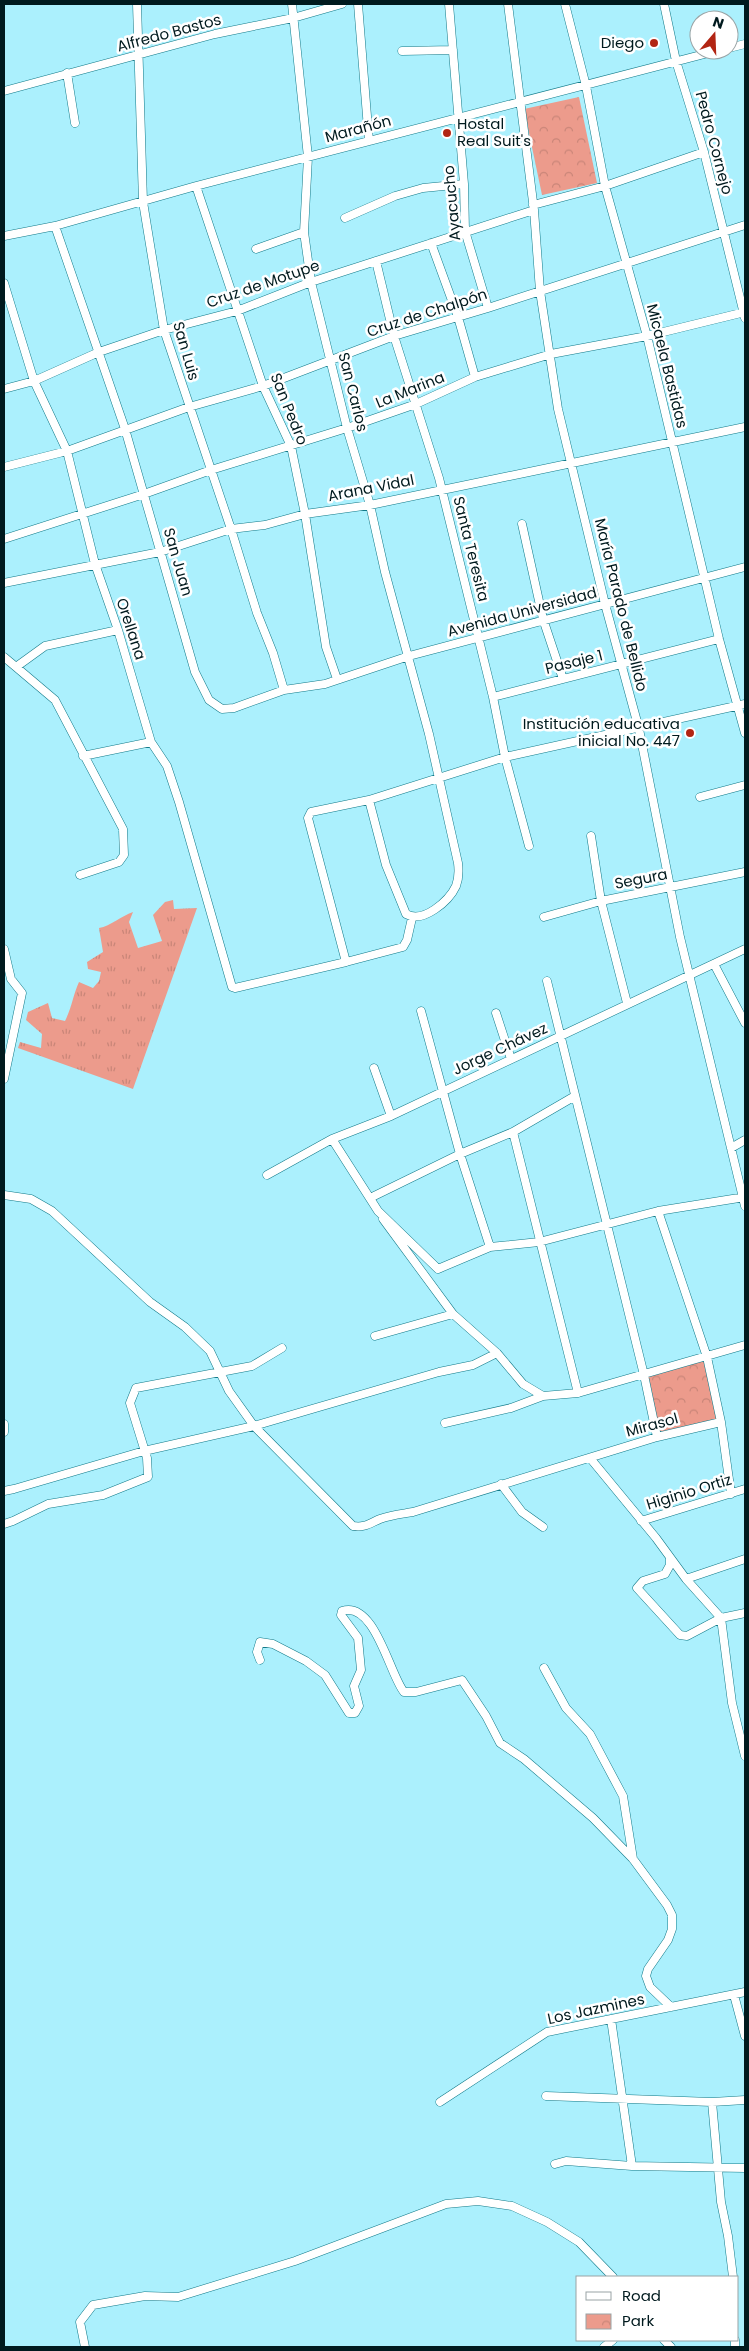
<svg xmlns="http://www.w3.org/2000/svg" width="749" height="2351" font-family="Poppins,sans-serif">
<style>
.grass{fill:url(#grass-tufts)}
.park{fill:url(#park-crowns)}
.lines{fill:none;stroke-linecap:round;stroke-linejoin:round}
.minor-casing{stroke:#117a89;stroke-width:9}
.minor{stroke:#fff;stroke-width:8}
.poi-dot{fill:#b22513;stroke:#fff;stroke-width:2}
.labels{text-anchor:middle;stroke-width:5;stroke-linejoin:round;paint-order:stroke}
.street-label{font-size:15px;fill:#001a1e;stroke:#fff}
.poi-label{font-size:15px;fill:#001a1e;stroke:#fff;text-anchor:end}
</style>
<defs>
<pattern id="grass-tufts" width="24" height="20" patternUnits="userSpaceOnUse" patternTransform="scale(1.25)"><rect width="24" height="20" fill="#ec9b8c"/><path d="M3 7l-1-3M5 7V3M7 7l1-3M15 17l-1-3M17 17v-4M19 17l1-3" fill="none" stroke="#c98578"/></pattern>
<pattern id="park-crowns" width="20" height="18" patternUnits="userSpaceOnUse" patternTransform="scale(1.25)"><rect width="20" height="18" fill="#ec9b8c"/><path d="M2 6a3 3 0 1 1 6 0M12 15a3 3 0 1 1 6 0" fill="none" stroke="#c98578"/></pattern>
</defs>
<rect width="100%" height="100%" fill="#abf0fd"/>
<path class="grass" d="M173,900L174,909L197,908L133,1089L18,1048L20,1042L41,1048L42,1034L26,1020L28,1012L48,1003L52,1018L65,1021C72,1007 73,995 79,982L93,988L99,981L101,972L88,969L87,962L103,952L99,928C111,926 121,916 133,912L129,922L138,948L162,941L153,915L165,902Z"/>
<path class="park" d="M579,97L597,183L542,195L524,109Z
M707,1357L721,1422L657,1437L644,1375Z"/>
<g class="lines">
<g class="minor-casing">
<path id="minor" d="M137,4L143,202L164,330L231,529L257,613L273,653L284,690
M292,4L308,157L304,232L311,282L347,428L370,505L385,572L429,734L458,863C459,871 459,878 456,886C449,901 423,924 406,914L386,865L369,800
M358,4L369,141
M449,4L464,184L465,231L488,308
M508,4L534,210L540,291L558,409L605,604L639,729L680,937L745,1206
M565,4L586,86L605,186L647,336L719,639L745,733
M664,4L676,61L704,152L745,318
M729,48L745,44
M402,51L453,50
M67,73L75,123
M4,91L215,34L293,18L342,4
M196,186L263,386L291,446L305,514L326,647L337,679
M533,205L605,186L704,152
M345,218L395,196L423,188L464,184
M55,226L125,429L195,672L209,700L222,709L234,708L284,690L325,684L409,656L745,567
M4,236L55,226L196,186L720,50
M431,243L458,317L475,377
M256,249L304,232
M376,261L394,336L439,478L493,697L505,757L529,846
M4,283L34,381L67,451L95,564L118,630L151,742L167,766L179,802L232,987L235,988L346,962L308,818L311,812L369,800L505,757L745,704
M4,389L34,381L99,352L164,330L237,311L311,282L534,210
M4,467L67,451L189,407L263,386L394,336L488,308L745,225
M522,524L543,619L563,679
M4,539L144,494L211,470L347,428L416,404L475,377L551,354L647,336L745,312
M4,583L160,552L231,529L265,525L305,514L370,505L745,427
M4,657L16,667L45,646L118,630
M16,667L55,700L123,829L124,855L119,862L80,875
M493,697L719,639
M83,756L151,742
M700,797L745,785
M591,836L601,901L627,1003
M544,917L601,901L745,872
M4,949L11,979L22,993L4,1079
M346,962L403,947L407,940L412,918
M714,964L745,1023
M547,981L644,1375L657,1437
M421,1011L460,1154L490,1247
M496,1013L511,1059
M374,1068L391,1116
M513,1132L578,1393
M332,1139L378,1211L438,1269L490,1247L539,1242L658,1211L745,1197
M731,1148L745,1140
M267,1175L332,1139L391,1116L745,949
M4,1195L31,1199L52,1211L150,1302L185,1327L210,1351L229,1391L254,1426L353,1526C365,1528 370,1523 380,1519C391,1515 402,1514 413,1512L657,1437L721,1422
M370,1198L460,1154L513,1132L575,1096
M658,1211L707,1357L721,1422L731,1494
M383,1219L453,1314L497,1353L523,1384L543,1396L511,1408L445,1423
M375,1336L453,1314
M543,1396L578,1393L745,1345
M4,1424V1432
M590,1458L656,1538L686,1579L721,1618L732,1703L745,1756
M501,1484L522,1512L543,1527
M4,1491L14,1489L144,1451L254,1426L439,1372L473,1365L497,1353
M641,1521L745,1489
M4,1524L13,1521L48,1504L103,1495L148,1477L147,1458L130,1403L136,1388L252,1366L282,1348
M670,1559V1565L665,1574L643,1581L637,1588L680,1635L687,1636L721,1618L745,1613
M686,1579L745,1559
M260,1660L257,1652L260,1642L273,1644L306,1661L325,1675L349,1713H355L359,1706L354,1686L361,1670L358,1638L341,1615L342,1611C375,1600 390,1676 404,1692H416L462,1680L486,1716L500,1743L524,1759L593,1818L633,1859L667,1905L672,1915V1929L668,1940L648,1969L646,1976L650,1987L671,2007
M544,1668L566,1708L590,1734L623,1796L633,1859
M734,1995L745,2036
M611,2019L632,2166
M546,2096L712,2102L745,2100
M440,2102L547,2032L745,1992
M712,2102L721,2202L728,2236L733,2277
M555,2164L566,2161L632,2166L745,2168
M664,2340L671,2347
M735,2340V2347
M85,2347L80,2322L93,2305L145,2296L178,2297L295,2261L446,2204L478,2201L512,2206L547,2222L579,2242L613,2277
M604,2347L613,2340"/>
</g>
<use href="#minor" class="minor"/>
</g>
<g class="poi-dot">
<circle cx="654" cy="43" r="5"/>
<circle cx="447" cy="133" r="5"/>
<circle cx="690" cy="733" r="5"/>
</g>
<g class="labels">
<g class="street-label">
<text transform="translate(169 33) rotate(-15)" y="5">Alfredo Bastos</text>
<text transform="translate(358 129) rotate(-15)" y="5">Marañón</text>
<text transform="translate(714 143) rotate(75)" y="5">Pedro Cornejo</text>
<text transform="translate(452 203) rotate(-95)" y="5">Ayacucho</text>
<text transform="translate(263 284) rotate(-19)" y="5">Cruz de Motupe</text>
<text transform="translate(427 313) rotate(-18)" y="5">Cruz de Chalpón</text>
<text transform="translate(186 351) rotate(74)" y="5">San Luis</text>
<text transform="translate(667 366) rotate(76)" y="5">Micaela Bastidas</text>
<text transform="translate(410 390) rotate(-22)" y="5">La Marina</text>
<text transform="translate(353 392) rotate(76)" y="5">San Carlos</text>
<text transform="translate(289 409) rotate(68)" y="5">San Pedro</text>
<text transform="translate(371 488) rotate(-11)" y="5">Arana Vidal</text>
<text transform="translate(471 549) rotate(76)" y="5">Santa Teresita</text>
<text transform="translate(178 562) rotate(74)" y="5">San Juan</text>
<text transform="translate(621 605) rotate(76)" y="5">María Parado de Bellido</text>
<text transform="translate(522 612) rotate(-15)" y="5">Avenida Universidad</text>
<text transform="translate(131 629) rotate(72)" y="5">Orellana</text>
<text transform="translate(574 662) rotate(-14)" y="5">Pasaje 1</text>
<text transform="translate(641 879) rotate(-11)" y="5">Segura</text>
<text transform="translate(500 1049) rotate(-25)" y="5">Jorge Chávez</text>
<text transform="translate(652 1425) rotate(-15)" y="5">Mirasol</text>
<text transform="translate(689 1492) rotate(-17)" y="5">Higinio Ortiz</text>
<text transform="translate(596 2009) rotate(-12)" y="5">Los Jazmines</text>
</g>
<g class="poi-label">
<text x="644" y="48">Diego</text>
<text x="457" y="129" text-anchor="start">Hostal<tspan x="457" dy="17">Real Suit's</tspan></text>
<text x="680" y="729">Institución educativa<tspan x="680" dy="17">inicial No. 447</tspan></text>
</g>
</g>
<rect width="749" height="2351" fill="none" stroke="#001a1e" stroke-width="10"/>
<rect x="576" y="2276" width="162" height="65" fill="#ffffff" stroke="#99a3a5"/>
<rect x="586" y="2292" width="25" height="8" fill="#ffffff" stroke="#99a3a5"/>
<text x="622" y="2301" font-size="15" fill="#001a1e">Road</text>
<rect x="586" y="2314" width="25" height="15" fill="url(#park-crowns)" stroke="#99a3a5"/>
<text x="622" y="2326" font-size="15" fill="#001a1e">Park</text>
<g transform="translate(714 35) rotate(19)"><circle r="24" fill="#ffffff" stroke="#99a3a5"/>
<path d="M0-4L9 19L0 12L-9 19Z" fill="#b22513"/>
<text y="-8" font-size="14" font-weight="bold" text-anchor="middle" fill="#001a1e">N</text>
</g>
</svg>
